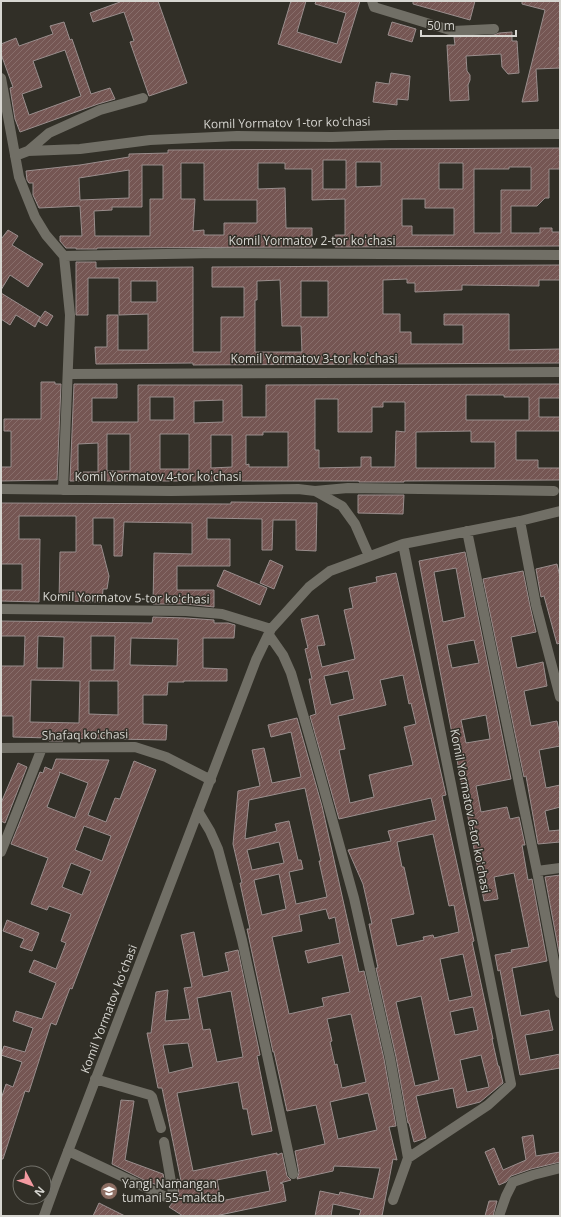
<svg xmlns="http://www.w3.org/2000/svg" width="561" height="1217" font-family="'Open Sans',sans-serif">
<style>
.building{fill:url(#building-hatch);stroke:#9a8e8d;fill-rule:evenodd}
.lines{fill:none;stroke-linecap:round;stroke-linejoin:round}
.minor{stroke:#716f66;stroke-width:10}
.labels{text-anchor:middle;stroke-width:3;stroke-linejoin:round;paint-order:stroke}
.street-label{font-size:12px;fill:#d7d6d1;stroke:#312f27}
.poi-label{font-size:12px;fill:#d7d6d1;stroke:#312f27;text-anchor:start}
</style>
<defs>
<pattern id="building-hatch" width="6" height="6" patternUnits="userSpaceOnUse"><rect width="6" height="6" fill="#755653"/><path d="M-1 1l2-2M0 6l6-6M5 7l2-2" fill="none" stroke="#886e6b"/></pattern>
</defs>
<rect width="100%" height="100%" fill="#312f27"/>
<path class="building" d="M120,1H158L187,83L149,96L130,42L134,41L124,12L93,22L90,13L120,2Z
M291,1H306L297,32L337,44L346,13L315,4L316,1H360L341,63L278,44Z
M413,1H475L470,20L413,4Z
M522,1H560V46L559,47L560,68L536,69L538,101L522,102L545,10L522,4Z
M64,22L70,40L72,39L91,94L110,88L115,99L98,104L20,132L15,119L10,88L13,87L1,54V44L16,38L19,46L53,34L50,26ZM65,50L81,96L29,115L22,94L42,87L33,61Z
M392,22L416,29L412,42L388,35Z
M512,32V41H517L519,73L508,74L502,67L501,54L466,56L467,71L470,75V80L468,85L469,100L450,101L447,45H455L454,37L494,35L499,33Z
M391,73L410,76L408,100L397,99V105L373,102L376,82L389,84Z
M560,148V169H549V198H545L537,206H511V233H540V228H552V232H560V246L335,247V235H345V199L312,200V169H285V163H258V189L285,188L286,228H312V247L97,248V249H76V248H66L60,241V236H82L80,206L39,208L33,195V183H29L27,180L26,171L80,165L129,157V154L168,153V150ZM323,160H346V189H323ZM356,162H381V186L356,187ZM181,163H204V200H257V223H224V235H204V230L193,231L195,199H181ZM439,163H463V189H439ZM142,165H163V199H150V236H95L94,211L112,210V207H142ZM509,167H531V190H501V233H474V169H509ZM129,170V198L80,200L79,178ZM402,199H425V208H454V235H412V226H402Z
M8,230L18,236L12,245L43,264L28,287L10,275L1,290V238H2Z
M76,262H96V268L193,267V352H221V317H244V287H212V267L560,265V280H539V286L462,285V290L415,292V283H407V279L383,280V314H400V332H411V344H463V325H444V314H509V350L560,349V363L193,365V363L96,364L95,347H107V315H118V350H148V314L119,315V278H88V315H76ZM280,280L282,326H301L302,352H255V300H257V281ZM131,281H157V302H131ZM301,281H328V317H301Z
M1,293L40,317L35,327L16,315L10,325L1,319Z
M45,311L53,316L47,326L38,321Z
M41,382H55V384H61L57,480L1,481V467H11V431H4V419H41Z
M74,384H117V398H92V422H138V385H242V417H266V385L560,384V398H539V417H560V431H516V460H538V468H560V480L404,481V482H359V481H70ZM466,395H504V397H529V420H466ZM150,397H174V420H150ZM315,399H338V432H372V407H383V402H405V432L396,431L395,467H371V457H361V467L319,468V450H315ZM223,400V422L194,423V401ZM471,431V442H495V468H416V432ZM263,432H288V467H249V464L246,465V435H263ZM107,434H130V471H107ZM160,434H189V469H160ZM211,435H232V467L211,468ZM98,443V472H78V444Z
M358,495H404L403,514L358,513Z
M231,502L317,503L316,551L296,550V520H273L272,550H262V519L207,518V539H230V566H177V590H214V607L186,604H153L154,553L192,554V523L124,522L122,556H114V518H93V545H101L109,576L107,589H103L102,602L59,601L60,552H76V516H19V539H40L39,602L1,601V590H22V564H1V503L231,504Z
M465,552L511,779L476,786L481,812L507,807L510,819L519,817L525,845H522L528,880L532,879L547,961L512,968L521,1016L549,1010L550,1018L553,1030L525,1035L530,1060L560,1054V1068L520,1075L500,970L498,971L495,955L512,952L511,950L529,947L514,873L494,877L498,899L484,901L419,561ZM456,568L465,617L443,622L434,572ZM474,640L479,663L452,668L447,645ZM486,715L490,739L466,743L461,720Z
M270,560L283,566L274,589L260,583Z
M557,564L560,577V643L557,644L544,596L541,597L536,569Z
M224,570L267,588L260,605L217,586Z
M523,571L530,606L536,632L511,637L517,668L543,662L547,686L524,691L531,726L557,721L560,735V746L539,750L546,788L560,785V807L545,811L549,831L560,830V842L538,844L526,776L524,777L483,579Z
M396,573L446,795L442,796L474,941L472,942L493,1039H492L498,1066H499L503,1083L480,1102L457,1108L453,1088L416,1096L426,1138L414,1142L409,1123H408L396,1057L376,968H378L369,924H372L363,884L348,850L391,841L388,831L436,820L431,798L339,819L310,716L316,714L309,679H312L305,649L308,648L301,619L318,615L325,645L317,646L322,667L355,659L344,610L353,608L349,588L377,582L376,577ZM348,671L354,699L331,705L324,676ZM403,675L409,704L411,703L416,724L404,727L413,765L369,775L374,797L350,803L339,750L345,749L338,716L386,705L380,680ZM433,834L449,906L454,905L459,932L434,938L433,935L423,937L424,940L397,946L391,919L414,914L404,867H402L397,842ZM463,954L472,996L449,1001L440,959ZM421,996L439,1080L415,1086L396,1002ZM473,1007L478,1030L455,1035L450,1012ZM481,1055L489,1087L467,1092L460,1060Z
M153,617L186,618L214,620V623H228L235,625L234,638H203V668L227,669V681H184V682H168L167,695H143V724L167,725L166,740L63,738V741H49V738L13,737V716H1V666H24L25,636H1V621L152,623ZM38,636L64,637L63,668H37ZM91,636H115L114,670H91ZM131,638L178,639L177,666L130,665ZM31,680L80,681L79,723L30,722ZM89,681H118V715L89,714Z
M297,718L322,806L359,972L364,971L384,1059L396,1126L389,1127L397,1160L393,1159L382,1216H359L361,1210L333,1204L331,1216H315L320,1191L339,1195L340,1192L373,1199L380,1168L334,1166L333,1171L297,1179L299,1173L295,1151L325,1144L316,1105L287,1111L274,1052H273L247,929H250L240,883H242L233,844L238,791L260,786L252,750L264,748L272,783L301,777L291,732L271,737L268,725ZM305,788L321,861H319L327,897L296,904L289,872L303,869L301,860H298L289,821L275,824L277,831L245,839L249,800ZM279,842L284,863L252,870L247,850ZM279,874L286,909L262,915L254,880ZM326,909L329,919L335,917L340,943L305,951L308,963L342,955L350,992L322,998L324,1006L289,1014L272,937L302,931L299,915ZM351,1014L366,1082L342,1088L337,1064L335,1065L330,1042L332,1041L327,1019ZM368,1093L377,1130L338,1139L330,1102Z
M56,759L109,760L88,815L106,822L115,798L120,799L134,761L156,770L72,989L70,988L56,1025L51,1023L29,1092L25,1091L3,1159H1V1099L6,1084L13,1087L22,1062L1,1055L4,1046L25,1052L33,1028L13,1021L16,1011L42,1019L56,983L29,972L34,960L56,969L66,943L61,941L71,914L49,906L47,910L31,904L48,858L11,844L40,772L43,773L45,767L52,770ZM59,772L88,783L75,818L47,807L60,773ZM84,826L111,836L102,861L75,850ZM71,863L91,871L82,895L62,887Z
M18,763L27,767L5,823L1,821V803Z
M560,875V958L545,877Z
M7,920L39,933L32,951L20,947L24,939L3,931Z
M194,932L203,977L229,971L225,953L238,950L260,1055L257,1056L272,1131L252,1135L247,1109H243L238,1082L177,1093L193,1171L277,1153V1155L282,1153L287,1176L291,1180L280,1183L283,1184L286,1201L215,1216H183L169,1207L179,1195L177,1179L181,1181L162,1088H158L147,1033H151L156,992L168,990L165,1021L190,1019L184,988L192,987L181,935ZM231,991L243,1057L217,1062L210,1029L203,1030L197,998ZM188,1043L193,1067L169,1073L163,1045ZM266,1170L270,1191L221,1201L217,1180Z
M121,1100L134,1101L125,1160L163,1174L166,1188L146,1181L112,1164Z
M533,1135L536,1156L560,1152V1162L531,1169L511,1176L506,1182L499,1185L485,1152L494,1148L503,1170L526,1160L522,1137Z
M489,1201H497L493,1216H485Z
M99,1203L125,1216H93Z"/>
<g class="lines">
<path class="minor" d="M372,1L374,7L453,31L494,29
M1,78L19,177L35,217L46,235L64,256L70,315L63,490
M28,151L49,133L100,110L143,98
M15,156L28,151L80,149L150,140L237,136L332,137L391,135L560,134
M64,256L216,253L560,255
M68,374L560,372
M1,489L171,491L298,489L315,491L342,506L355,524L369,556
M315,491L348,488L554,491
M520,521L536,605L560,697
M467,531L537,871L560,993
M403,544L511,1084L488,1105L408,1158
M1,609L186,611L222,614L271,629
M269,635L283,655L291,673L309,735L354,898L390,1058L408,1158L393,1200
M1,748L135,747L166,757L211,780
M198,811L210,831L218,849L228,886L242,940L293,1174
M1,852L42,748
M537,871L560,868
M95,1079L150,1095L152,1097L161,1128
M68,1151L168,1198L170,1197L173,1193L164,1142
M44,1216L54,1188L256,660L271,629L309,587L330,571L403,544L520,521L560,511
M499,1216L506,1196L513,1182L533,1175L560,1168"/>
</g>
<defs>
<g id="school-disc" transform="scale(0.9)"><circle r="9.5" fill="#8d6e63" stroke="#312f27"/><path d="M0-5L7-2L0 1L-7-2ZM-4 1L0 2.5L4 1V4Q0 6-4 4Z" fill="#fff"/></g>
</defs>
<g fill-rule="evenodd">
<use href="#school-disc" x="109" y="1191"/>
</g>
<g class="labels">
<g class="street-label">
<text transform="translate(287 123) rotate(-1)" y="4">Komil Yormatov 1-tor koʻchasi</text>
<text x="312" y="245">Komil Yormatov 2-tor koʻchasi</text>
<text x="314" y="363">Komil Yormatov 3-tor koʻchasi</text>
<text x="158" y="481">Komil Yormatov 4-tor koʻchasi</text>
<text transform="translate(126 598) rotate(1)" y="4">Komil Yormatov 5-tor koʻchasi</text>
<text transform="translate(85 735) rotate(-1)" y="4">Shafaq koʻchasi</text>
<text transform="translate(470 811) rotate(79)" y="4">Komil Yormatov 6-tor koʻchasi</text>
<text transform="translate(109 1009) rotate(-69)" y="4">Komil Yormatov koʻchasi</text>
</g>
<g class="poi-label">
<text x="122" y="1188">Yangi Namangan<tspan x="122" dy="14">tumani 55-maktab</tspan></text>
</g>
</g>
<rect width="561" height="1217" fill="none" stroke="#d7d6d1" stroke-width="4"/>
<g transform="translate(32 1185) rotate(131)"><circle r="19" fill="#312f27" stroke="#73726b"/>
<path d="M0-3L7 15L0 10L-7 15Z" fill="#f49aa1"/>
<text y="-6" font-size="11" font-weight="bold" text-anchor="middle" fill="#d7d6d1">N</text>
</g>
<path d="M421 30v6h95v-6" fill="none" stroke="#d7d6d1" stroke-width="2"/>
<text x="427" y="30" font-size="12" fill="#d7d6d1" stroke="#312f27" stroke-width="3" paint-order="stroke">50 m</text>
</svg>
